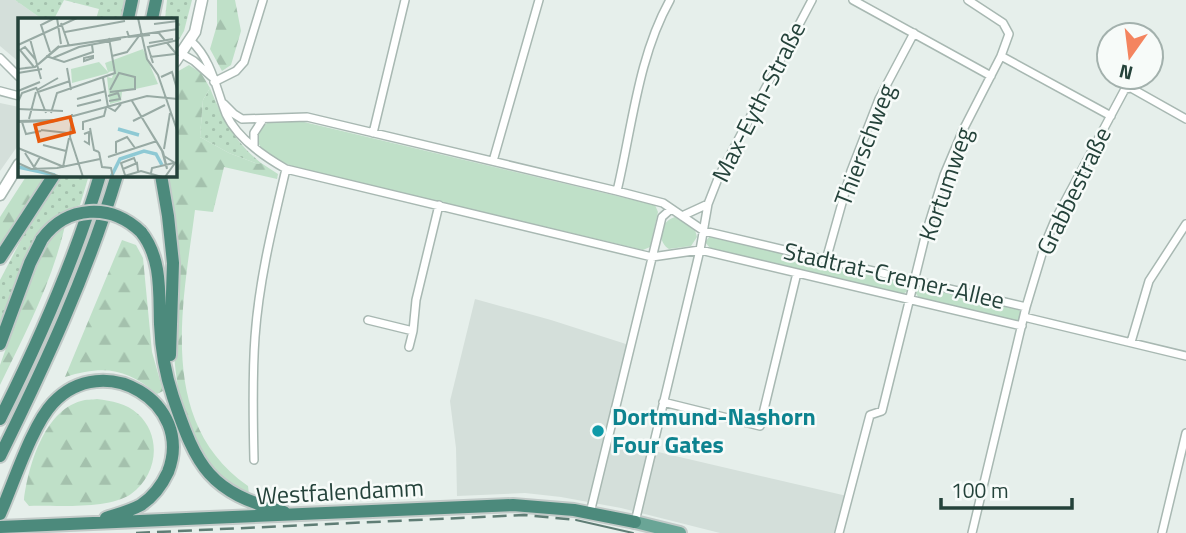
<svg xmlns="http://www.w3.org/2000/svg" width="1186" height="533" font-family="'Titillium Web',sans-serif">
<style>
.built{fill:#d4dfda}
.grass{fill:url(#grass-dots)}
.forest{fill:url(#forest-firs)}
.park{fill:#bfe0c8}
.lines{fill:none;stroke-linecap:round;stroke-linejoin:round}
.minor-casing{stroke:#a8b8b2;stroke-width:10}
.tertiary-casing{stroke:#a8b8b2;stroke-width:13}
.primary-casing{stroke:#c2cac8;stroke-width:16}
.trunk-casing{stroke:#c2cac8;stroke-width:16}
.minor{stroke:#fff;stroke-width:7}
.tertiary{stroke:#fff;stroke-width:10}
.primary{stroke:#6aa596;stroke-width:12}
.trunk{stroke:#4c8a7c;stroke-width:12}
.tram{stroke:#5f7d75;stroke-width:2}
.rail{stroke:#5f7d75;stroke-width:2.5;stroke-dasharray:14 7;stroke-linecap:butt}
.trunk-bridge-casing{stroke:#c2cac8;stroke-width:16;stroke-linecap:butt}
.trunk-bridge{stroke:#4c8a7c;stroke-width:12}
.culture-dot{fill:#0f9aa8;stroke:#f7fbf9;stroke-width:2.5}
.labels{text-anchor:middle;stroke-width:5;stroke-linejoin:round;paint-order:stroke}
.street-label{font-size:24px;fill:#24423a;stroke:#f7fbf9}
.culture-label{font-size:24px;font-weight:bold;fill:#0d838f;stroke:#f7fbf9;text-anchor:start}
.inset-river{fill:none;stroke:#8ec9d4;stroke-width:3.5}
.inset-road{fill:none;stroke:#98aaa4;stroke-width:2}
.view{fill:#e8590c;fill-opacity:0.15;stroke:#e8590c;stroke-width:3.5}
.inset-edge{fill:none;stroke:#24423a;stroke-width:3.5}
</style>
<defs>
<pattern id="grass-dots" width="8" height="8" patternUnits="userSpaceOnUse" patternTransform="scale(1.75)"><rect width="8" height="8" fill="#bfe0c8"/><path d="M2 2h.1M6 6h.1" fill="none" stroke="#a4c1ad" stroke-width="1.8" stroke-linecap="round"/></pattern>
<pattern id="forest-firs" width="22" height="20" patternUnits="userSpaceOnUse" patternTransform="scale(1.75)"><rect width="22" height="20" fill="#bfe0c8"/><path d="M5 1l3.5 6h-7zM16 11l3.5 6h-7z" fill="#a4c1ad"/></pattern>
</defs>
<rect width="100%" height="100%" fill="#e6efeb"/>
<path class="built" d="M0,0H15L42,19H19V62L0,46Z
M0,103L19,107V144L0,171Z
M475,299L551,320L629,345L607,440L847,496L837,533H720L621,508L561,497L525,493L457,496L456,448L450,401Z"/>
<path class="grass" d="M15,0H64L54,19H42Z
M64,0H126L122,19H96L99,9Z
M167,0H192L184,31L175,47V19H165Z
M210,88C222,118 235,142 261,163L258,164L229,153L200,137L203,100Z
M62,175H89L80,205C26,224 18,278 0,327V280L21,240Z"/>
<path class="forest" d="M217,0H235L241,31L231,65L222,71L210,49L217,25Z
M189,65L201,73L210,88L203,100L200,137L229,153L258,164L261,163L278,174L277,179L224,167L213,212L195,210C183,304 156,422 248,486L249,494C172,462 174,362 171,292C169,253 167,214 165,175H175V73Z
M27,175H47L0,248V217Z
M65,226C52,282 25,334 0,385V365L27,290L47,243Z
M122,240L136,245L143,258L152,352L163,391L157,394C126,368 104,365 65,377Z
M97,399C112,401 126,403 138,414C162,436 158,475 131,494C108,510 57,505 29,506L24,500C28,467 44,411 81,401C86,399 92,400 97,399Z"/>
<path class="park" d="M270,121L304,122L655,205L658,212L650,247L643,250L297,168C276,160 237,143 270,121Z
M675,217L695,230L697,237L691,246L669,249C656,241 660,221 675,217Z
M710,236L907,283L909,290L903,294L710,248L705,242Z
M920,287L1019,310L1022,313L1019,321H1016L919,298L915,292Z"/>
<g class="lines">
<g class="minor-casing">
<path id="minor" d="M853,0L991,76
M191,41C212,60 216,89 226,114C237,138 263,156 286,169L652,257L700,250L1022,326
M182,54L194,61L212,77
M1001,56L1111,116
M0,58L19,77
M214,82L236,71L244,62L263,0
M0,91L19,96
M224,104L234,114L242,119L307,117L617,191L663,203L704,231L1026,307
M373,133L405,0
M254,146V133L263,119
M493,161L539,0
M617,191C632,128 638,57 670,0
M682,216L708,204
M826,260L851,171L879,99L914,33
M1024,317L1186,356
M368,320L413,331L416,300L439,205
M1131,342L1149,281L1186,224
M409,347L413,331
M663,402L760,426L797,273
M254,460C253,419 252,378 255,337C259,280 273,224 286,169
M590,513L662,217L671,209
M635,522L700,250L708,204L719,176L812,0
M839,533L870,415L882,411L926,233L944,175L963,130L1001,56L1009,34L1003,23L968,0
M972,533L1026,307L1045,244L1055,220L1125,89L1131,88L1186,119
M1162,533L1186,433"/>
</g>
<g class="tertiary-casing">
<path id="tertiary" d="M175,62L195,32L202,0
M0,195L19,164"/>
</g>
<g class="primary-casing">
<path id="primary" d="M635,522L680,533"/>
</g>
<g class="trunk-casing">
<path id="trunk" d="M128,19L132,0
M152,19L156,0
M161,175L168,216L173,263L170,355
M141,232C162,258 159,293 160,324C161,350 165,373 173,397C197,468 209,492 284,512
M0,258L54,175
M0,344L30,263L42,239
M0,419C39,341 75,260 100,175
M0,456C45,365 88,272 117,175
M0,514C13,485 32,425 53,403C103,349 195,402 168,472C162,485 153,497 141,505C130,511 118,514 106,518
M0,527L513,505L574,510L635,522"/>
</g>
<use href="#minor" class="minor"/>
<use href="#tertiary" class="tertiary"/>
<use href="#primary" class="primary"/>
<use href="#trunk" class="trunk"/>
<path class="tram" d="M576,520L633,533"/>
<path class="rail" d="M136,533L524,515L576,520"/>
<g class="trunk-bridge-casing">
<path id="trunk-bridge" d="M42,239C67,205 111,203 141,232"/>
</g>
<use href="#trunk-bridge" class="trunk-bridge"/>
</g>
<circle class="culture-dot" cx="598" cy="431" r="7"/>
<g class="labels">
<g class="street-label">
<text transform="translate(759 102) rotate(-63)" y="8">Max-Eyth-Straße</text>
<text transform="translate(865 145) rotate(-69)" y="8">Thierschweg</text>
<text transform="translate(946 184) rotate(-71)" y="8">Kortumweg</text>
<text transform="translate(1074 191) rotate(-64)" y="8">Grabbestraße</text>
<text transform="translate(894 276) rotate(13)" y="8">Stadtrat-Cremer-Allee</text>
<text transform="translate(340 492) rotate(-3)" y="8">Westfalendamm</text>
</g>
<g class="culture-label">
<text x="612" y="425">Dortmund-Nashorn<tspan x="612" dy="28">Four Gates</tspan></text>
</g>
</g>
<g transform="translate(18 18)">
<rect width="159" height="159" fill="#e6efeb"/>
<path d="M125,31L140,66L104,74L103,83L92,86L89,59L94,60L96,53L90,54L87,45Z" fill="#bfe0c8"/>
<path d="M81,44L91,55L54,65L53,51Z" fill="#bfe0c8"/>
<path class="inset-river" d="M100,111L121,117M0,149L37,157M93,159L102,141L126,133L138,136L144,147"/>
<path class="inset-road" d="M39,0L43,26M120,0L129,41L140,57L160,115M43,5L51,28M136,6L160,3M109,13L111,19L132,17M47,14L107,3M140,14L160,38M12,21L23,61M131,25L155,21M0,27L59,0M40,29L160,11M32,34L23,7L37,0M28,38L46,44L75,34L74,27M75,38V40L66,43V40ZM94,38L109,34L121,18M132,39L157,36M35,40L61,29L103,21M135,45L130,29L160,22M16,49L2,32L7,29L18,42M7,50L17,49L41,28M49,50L53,72M0,51L17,49L41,29L160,11M0,55L24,51M143,59L154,54L159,71M85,60L90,89L97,93L103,86M18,69L28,95M19,72L40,60M92,72L101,55L117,59V71L92,74M0,73L22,64M20,74L52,63M90,78L100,75L102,81L91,83M59,81L88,73M114,83L144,133L149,151M0,84L4,75L18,70M59,88L83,82M118,90L145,134L149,150M0,91L45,93M33,95L39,75L97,55L91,20M54,96L52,119L65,159M11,101L18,74M0,103L35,102M115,103L147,87M0,104L35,103M4,104L8,116L23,113M33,104L129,78L160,81M72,110L76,132L81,134M23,112L50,115M65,112V104L86,98L88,90M66,116L71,114V126L66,123M25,127L48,133M0,130L46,149M146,131L152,95M81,134L84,149L93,150L95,159M7,135L16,149L22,139M98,135V124L109,119L117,130M146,138L157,145L147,159M90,139L139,123M0,145L13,151L39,150L82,141M45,149L51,120M17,150L43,159M105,151L119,145L120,153M133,155L134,150L160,144M107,157L103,145L116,140L118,145M103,159L123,153L144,159"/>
<path class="view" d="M52,99L56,114L21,123L17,107Z"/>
<rect width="159" height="159" class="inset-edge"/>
</g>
<g transform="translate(1130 56) rotate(194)"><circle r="33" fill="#f7fbf9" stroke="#a3b1ad" stroke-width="2"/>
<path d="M0-5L12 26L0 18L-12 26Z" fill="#f4845f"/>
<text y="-10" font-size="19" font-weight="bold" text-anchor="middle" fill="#24423a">N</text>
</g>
<path d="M941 498v10h131v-10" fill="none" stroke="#24423a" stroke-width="3.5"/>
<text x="951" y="498" font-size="21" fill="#24423a" stroke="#f7fbf9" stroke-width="5" paint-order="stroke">100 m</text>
</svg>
